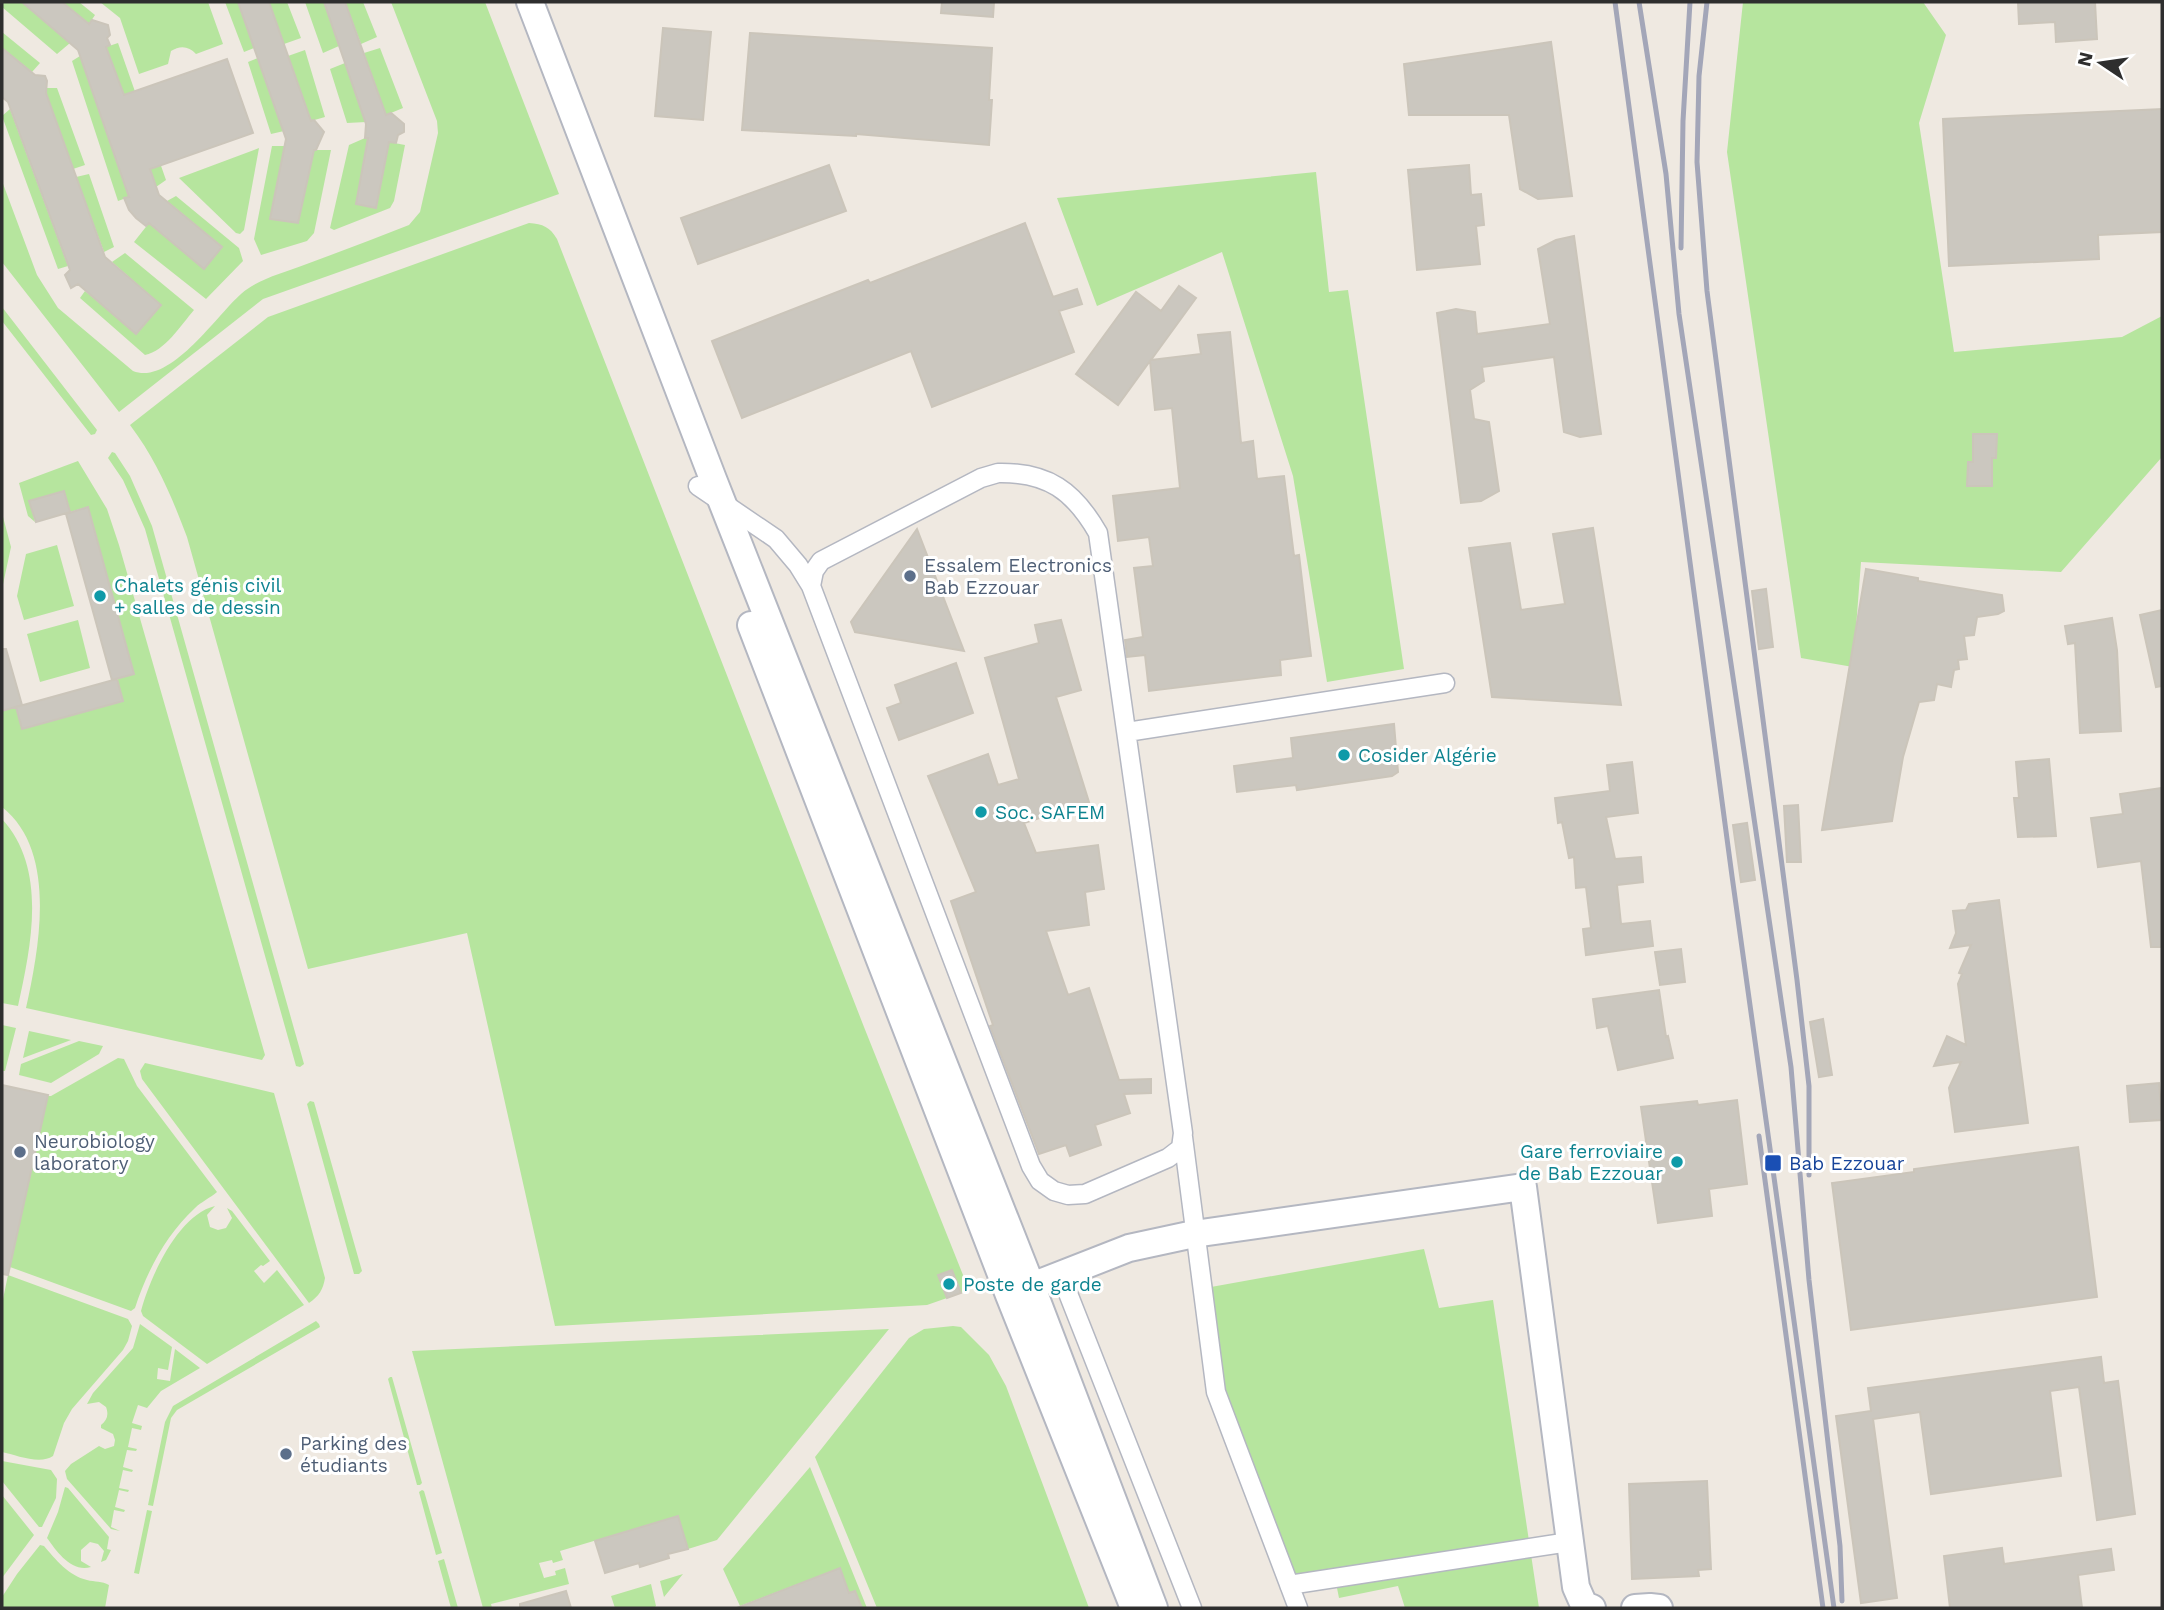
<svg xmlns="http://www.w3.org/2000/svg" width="2164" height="1610" font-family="'Work Sans',sans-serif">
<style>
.green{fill:#b6e59e}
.building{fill:#cbc7bf;stroke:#cbc5ba;stroke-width:2}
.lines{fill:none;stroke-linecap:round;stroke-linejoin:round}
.street-casing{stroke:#b4b7c1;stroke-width:21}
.secondary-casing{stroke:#b4b7c1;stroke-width:30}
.street{stroke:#fff;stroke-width:18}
.secondary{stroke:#fff;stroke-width:26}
.rail{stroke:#a3a6b8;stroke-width:5}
.service-dot{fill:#5c6f8a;stroke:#fff;stroke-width:2.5}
.culture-dot{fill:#0f9aa8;stroke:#fff;stroke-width:2.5}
.transit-dot{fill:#1a4fb4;stroke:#fff;stroke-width:2.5}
.labels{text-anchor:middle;stroke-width:6;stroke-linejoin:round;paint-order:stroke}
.service-label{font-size:19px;fill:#4e5e75;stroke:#fff;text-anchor:start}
.culture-label{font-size:19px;fill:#0d838f;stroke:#fff;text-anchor:start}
.transit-label{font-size:19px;fill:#164399;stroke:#fff;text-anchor:start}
</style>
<rect width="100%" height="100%" fill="#efe9e1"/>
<path class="green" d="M2,2H22L70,43L57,54L2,7Z
M62,2H79L95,15L89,24Z
M100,2H208L223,44L196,54C189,46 180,45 171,51L168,64L139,74L120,18Z
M225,2H238L254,48L244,52Z
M269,2H287L301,38L284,44Z
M305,2H324L339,46L323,53Z
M345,2H363L377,37L361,44Z
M391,2H485L559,194L263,299L119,412L2,262V181L37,275L58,308L133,371C170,386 216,316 241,294C258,279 283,273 304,265C339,252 374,239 409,225L420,212L438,133L437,121Z
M1743,2H1923L1946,35L1919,123L1954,352L2122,337L2162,316V457L2061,572L1861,562L1853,667L1801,658L1727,152Z
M2,32L40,63L32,72L2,48Z
M118,43L166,180L156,187L106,47Z
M380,48L403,108L386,115L364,53Z
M305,50L325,117L311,121L288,56Z
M80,56L129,197L118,201L72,61Z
M258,58L284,131L271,134L248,62Z
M345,63L366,122L347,123L330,69Z
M44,88H57L85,165L73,169Z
M10,109L68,266L58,269L2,116Z
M365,138H368L356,204L376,208L389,142L405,145L394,201L390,208L334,230L330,228L349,145Z
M272,146H285L270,218L298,223L314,150H331L314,233L307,241L261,255L254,239Z
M259,148L244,230L240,234L236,233L179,178Z
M1316,172L1329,292L1348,290L1404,669L1327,682L1293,476L1222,252L1097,306L1057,198Z
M89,174L114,247L104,252L76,177Z
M176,196L239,248L243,261L206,299L134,242L149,223L204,269L222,247L167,201Z
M529,223C543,224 550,227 557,239L864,1027L969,1290L961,1293L952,1270L938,1275L947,1298L927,1305L555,1326L467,933L308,969L187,537C171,495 157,461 130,425L268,317Z
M125,253L194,310C181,325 165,351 145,355L80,298L85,291L137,333L161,305L112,262Z
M2,307L97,430L95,434L91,435L2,321Z
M112,452L115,453L130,476L152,526L304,1064L300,1067L296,1066L145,529L123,480L108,458Z
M78,461L107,509L119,545L265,1055L262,1060L26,1008C39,949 58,851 2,807V711L16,707L22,728L123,700L117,678L87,507L70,512L64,491L30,502L35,522L28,516L19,483Z
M2,513L11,547L2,589Z
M57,545L74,606L24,620L17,596L26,554Z
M78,620L90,668L40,682L27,634Z
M2,819C48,869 31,946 18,1006L2,1003Z
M2,1025L16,1028L5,1071H2Z
M29,1031L71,1040L23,1058Z
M79,1041L103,1046L99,1054L51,1083L19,1075L21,1064Z
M118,1058L124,1059L137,1086L217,1192C210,1198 201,1202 195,1208C166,1235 147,1271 135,1308L131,1311L10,1267L48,1096H51Z
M145,1063L274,1093L325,1278C323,1290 319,1296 309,1303L142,1079L140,1071Z
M310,1101L314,1102L362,1271L359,1274H354L307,1104Z
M215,1206L207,1215L210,1227L218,1230L226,1228L232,1218L227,1208L232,1211L270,1261L263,1266L261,1265L254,1271L264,1283L277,1270L304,1305L207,1364L143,1316L141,1311C150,1277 178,1215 215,1206Z
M1424,1249L1439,1308L1493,1300L1539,1608H1405L1398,1586L1339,1598L1333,1568L1294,1575L1224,1393L1211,1287Z
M8,1275L128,1319L132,1326L128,1341L123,1350L72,1409L64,1423L53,1456C40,1465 16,1455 2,1452V1304Z
M316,1321L319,1324L320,1327L177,1410L171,1418L153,1506L148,1505L165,1422L173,1406Z
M140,1324L172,1347L168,1370L158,1368L157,1379L170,1381L175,1349L200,1368L161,1391L147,1408L138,1405L132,1423L142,1426L141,1430L132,1428L128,1447L137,1449L136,1451L127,1450L123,1467L133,1470L132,1472L123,1470L119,1488L129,1490L128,1492L119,1490L115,1507L125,1510L124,1512L114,1510L111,1527L120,1531L111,1529L67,1479L65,1471L71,1464L99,1446L105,1449L114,1446L115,1440L113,1434L101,1428V1425C107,1420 109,1415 106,1407L99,1402L87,1404L93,1393L133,1348Z
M953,1326L961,1327L989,1355L1006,1386L1089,1608H877L815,1457L909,1338L924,1329Z
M889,1329L717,1540L688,1549L678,1516L560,1551L563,1560L553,1563L552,1560L539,1563L544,1578L556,1575L555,1571L565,1568L569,1584L491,1604L492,1608H483L412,1351Z
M390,1377H392L422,1483L420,1485H417L388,1379Z
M2,1461L51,1470L57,1479L56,1498L42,1527H39L2,1481Z
M810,1467L867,1608H862L855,1591L849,1593L840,1568L740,1606L723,1569Z
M65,1487L68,1488L109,1537L107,1549L111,1550L106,1560L101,1562L104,1551L98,1544L90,1542L81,1550V1561L91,1567C72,1573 57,1552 47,1538L58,1512Z
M422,1490L424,1491L442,1553L436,1555L419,1492Z
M2,1495L34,1535L2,1578Z
M147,1510L152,1511L139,1574L134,1573Z
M40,1545L44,1546C55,1559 69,1576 87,1580C95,1582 102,1581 109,1585L105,1608H2V1597L17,1574Z
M444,1559L458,1608H451L438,1561Z
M683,1574L664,1597L660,1581Z
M651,1584L656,1606L654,1608H615L611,1596Z"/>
<path class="building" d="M22,2H62L89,24L92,20L108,25L110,35L107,38L110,45L106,47L124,95L227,59L253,133L150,169L159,195L222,247L204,269L149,223L146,226L136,218L129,210L124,198L129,197L78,50Z
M238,2H269L311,121L314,120L324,132L316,150H314L298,223L270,219L286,139Z
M324,2H345L386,115L391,113L404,124V132L398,135L396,143L389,142L376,208L356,204L368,138H365L366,124Z
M942,2H994L993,17L941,13Z
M2018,2H2095L2097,39L2056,42L2055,22L2019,24Z
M663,28L711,32L703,120L655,116Z
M750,33L992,48L989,100H992L989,145L856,134V136L742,130Z
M1551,42L1572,196L1538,199L1520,189L1509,115H1409L1404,64Z
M2,48L35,75L45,76L47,81L46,93L105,257L161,305L136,334L78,284L71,288L65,275L70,270L8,102L2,97Z
M2162,109V232L2098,235L2099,259L1949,266L1943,119Z
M829,165L846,211L698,264L681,218Z
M1469,165L1471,195L1481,194L1484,225L1476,226L1480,264L1417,270L1408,170Z
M1025,223L1053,297L1077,289L1082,304L1059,311L1074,352L932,407L911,351L742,418L712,341L868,280L870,283Z
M1574,236L1601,434L1580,437L1564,432L1554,357L1482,367L1484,381L1470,390L1474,419L1489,422L1499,491L1481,501L1461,503L1437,313L1456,309L1475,312L1477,334L1550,324L1538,249L1556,240Z
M1179,286L1196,298L1151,360L1201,354L1198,335L1230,332L1241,443L1253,441L1257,479L1284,476L1294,556L1299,555L1311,656L1280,660L1281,675L1149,691L1145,655L1127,657L1125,640L1143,637L1134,568L1153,566L1149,537L1118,541L1113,496L1180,488L1172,408L1155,410L1150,361L1118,405L1076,374L1136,292L1161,311Z
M1973,434H1997L1996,458H1992V486H1967L1968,462H1973Z
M64,491L70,512L36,522L29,501Z
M88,507L134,674L112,680L66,514Z
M1593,528L1621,705L1492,697L1469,548L1510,543L1521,610L1565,604L1553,534Z
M917,529L964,651L855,632L851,622Z
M1866,569L1918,578V581L2002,595L2004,611L1998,614L1977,617L1974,635L1964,636L1967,659L1958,660L1959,669L1954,670L1951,687L1937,684L1934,700L1919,702L1903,757L1892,821L1822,830Z
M1766,589L1773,647L1759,649L1752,591Z
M2162,610V686L2156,687L2140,615Z
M2112,618L2117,650L2121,731L2080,733L2075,643L2068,644L2065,626Z
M1061,620L1081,690L1056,697L1089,802L1024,823L1036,853L1098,845L1104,889L1085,892L1089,925L1046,931L1068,995L1089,988L1119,1080L1151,1079V1093L1124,1094L1130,1113L1095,1125L1101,1145L1070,1156L1066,1145L1039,1154L990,1026L993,1025L951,901L976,892L928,776L988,754L998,785L1019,779L985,658L1039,643L1035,625Z
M2,649H6L22,705L2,711Z
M956,663L973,713L899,740L887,708L901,703L895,685Z
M117,679L123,701L22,729L16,707Z
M1394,724L1398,772L1392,776L1297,790L1296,785L1237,792L1234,766L1293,758L1291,738Z
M2049,759L2056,836L2018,837L2014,798H2019L2016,762Z
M1632,762L1638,813L1606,817L1615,859L1641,857L1643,882L1617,885L1621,924L1650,921L1653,946L1586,955L1583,929L1591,928L1586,887L1576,888L1574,857L1569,858L1562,822L1558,823L1555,798L1610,791L1607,765Z
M2162,788V947H2151L2141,861L2098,867L2091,818L2123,814L2120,794Z
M1798,805L1801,862H1787L1784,806Z
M1747,823L1755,880L1741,882L1733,825Z
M1999,900L2028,1123L1955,1132L1949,1088L1961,1062L1934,1066L1947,1036L1966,1045L1958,984L1962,974L1959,973L1971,945L1950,948L1956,933L1953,911L1966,910L1969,904Z
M1681,949L1685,982L1660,985L1655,952Z
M1659,990L1666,1037L1668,1036L1673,1058L1618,1070L1608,1026L1597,1028L1593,999Z
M1823,1019L1832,1075L1819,1077L1810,1022Z
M2159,1083L2162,1120L2130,1122L2127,1086Z
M2,1085L48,1095L8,1275L2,1274Z
M1737,1100L1747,1184L1709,1189L1712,1216L1658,1223L1641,1107L1697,1101L1698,1105Z
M2078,1147L2097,1297L1851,1330L1832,1183L1914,1172V1169Z
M952,1270L961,1293L947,1298L938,1275Z
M2101,1357L2104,1383L2118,1381L2135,1514L2097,1520L2079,1387L2050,1391L2061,1476L1931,1494L1920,1412L1873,1419L1897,1598L1861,1603L1836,1416L1871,1411L1868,1388Z
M1707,1481L1711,1569L1698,1570L1699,1576L1632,1579L1629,1484Z
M678,1516L688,1549L668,1554L669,1558L640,1567L639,1563L605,1573L595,1541Z
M2002,1548L2004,1564L2111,1549L2114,1570L2078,1575L2082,1608H1950L1944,1556Z
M840,1568L849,1593L855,1591L862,1608H737Z
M566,1591L571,1608H520V1604Z"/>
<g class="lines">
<g class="street-casing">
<path id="street" d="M998,473C1048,472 1074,491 1098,533L1183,1133L1181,1148L1168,1158L1085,1194L1068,1195L1054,1191L1040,1181L1031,1166L811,586L814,571L821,561L981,478Z
M698,486L776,539L798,565L811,586
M1127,732L1445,683
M1183,1137L1216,1392L1298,1608
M1060,1273L1192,1608
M1289,1585L1569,1542"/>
</g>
<g class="secondary-casing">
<path id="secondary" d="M530,2L713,479L1031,1285L1154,1608
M751,625L1009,1295L1134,1608
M1014,1293L1129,1248L1194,1234L1523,1187L1576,1587L1584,1605L1592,1608
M1635,1608L1650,1607L1659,1608"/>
</g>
<use href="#street" class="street"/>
<use href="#secondary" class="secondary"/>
<path class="rail" d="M1615,2L1732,876L1834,1608
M1639,2L1666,174L1679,314L1791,1067L1809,1280L1840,1546L1842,1601
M1707,2L1699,76L1697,162L1707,291L1797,980L1809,1086V1175
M1681,248L1683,121L1690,2
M1759,1136L1823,1608"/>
</g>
<g class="service-dot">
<circle cx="910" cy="576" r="7"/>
<circle cx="20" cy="1152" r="7"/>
<circle cx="286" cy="1454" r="7"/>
</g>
<g class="culture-dot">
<circle cx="100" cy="596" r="7"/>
<circle cx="1344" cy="755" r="7"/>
<circle cx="981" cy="812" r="7"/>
<circle cx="1677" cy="1162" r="7"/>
<circle cx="949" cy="1284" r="7"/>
</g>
<rect class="transit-dot" x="1764" y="1154" width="18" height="18" rx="3.5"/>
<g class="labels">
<g class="service-label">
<text x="924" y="572">Essalem Electronics<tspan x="924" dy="22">Bab Ezzouar</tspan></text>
<text x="34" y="1148">Neurobiology<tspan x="34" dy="22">laboratory</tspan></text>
<text x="300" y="1450">Parking des<tspan x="300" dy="22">étudiants</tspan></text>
</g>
<g class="culture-label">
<text x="114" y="592">Chalets génis civil<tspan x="114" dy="22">+ salles de dessin</tspan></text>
<text x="1358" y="762">Cosider Algérie</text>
<text x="995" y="819">Soc. SAFEM</text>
<text x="1663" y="1158" text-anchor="end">Gare ferroviaire<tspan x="1663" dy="22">de Bab Ezzouar</tspan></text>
<text x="963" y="1291">Poste de garde</text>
</g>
<g class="transit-label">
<text x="1789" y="1170">Bab Ezzouar</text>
</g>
</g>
<rect width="2164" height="1610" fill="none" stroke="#2e2e2e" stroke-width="7"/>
<g transform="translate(2101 63) rotate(283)" stroke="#ffffff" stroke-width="5" paint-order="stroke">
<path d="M0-5L12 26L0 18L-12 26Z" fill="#2e2e2e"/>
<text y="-10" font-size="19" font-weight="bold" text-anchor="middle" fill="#2e2e2e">N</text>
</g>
</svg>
